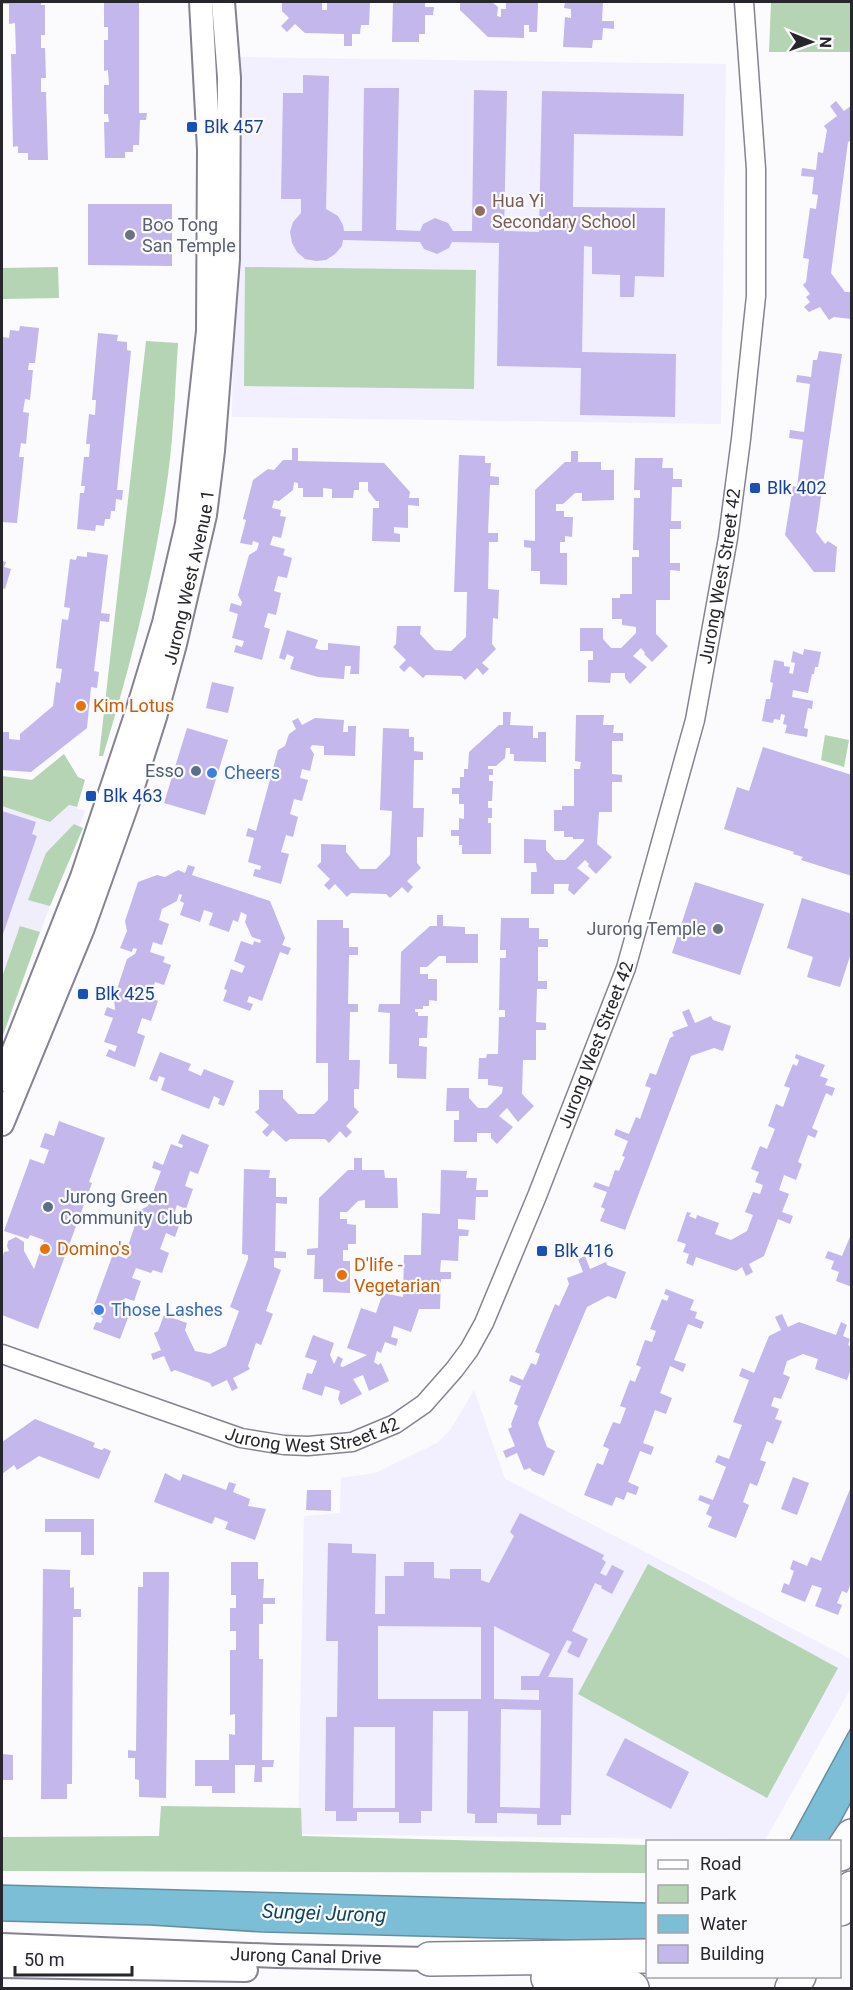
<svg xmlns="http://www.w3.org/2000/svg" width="853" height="1990" font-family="Roboto,sans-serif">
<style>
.commercial{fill:#f1eefc}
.built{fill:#f2effe}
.green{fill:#b4d4b4}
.water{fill:#7cbed5;stroke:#6290a2;stroke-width:1.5}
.building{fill:#c3b7eb;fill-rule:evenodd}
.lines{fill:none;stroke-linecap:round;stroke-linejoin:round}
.minor-casing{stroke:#858291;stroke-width:21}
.tertiary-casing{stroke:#858291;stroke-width:26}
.motorway-casing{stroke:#858291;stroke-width:36}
.minor{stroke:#fff;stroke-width:18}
.tertiary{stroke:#fff;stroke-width:22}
.motorway{stroke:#fff;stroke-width:33}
.transit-dot{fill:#1a4fb4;stroke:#fbfafd;stroke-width:2}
.education-dot{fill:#8d6e63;stroke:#fbfafd;stroke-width:2}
.worship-dot{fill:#6b7280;stroke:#fbfafd;stroke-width:2}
.food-dot{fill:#e8710a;stroke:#fbfafd;stroke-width:2}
.service-dot{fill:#5c6f8a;stroke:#fbfafd;stroke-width:2}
.shop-dot{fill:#3f7fe0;stroke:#fbfafd;stroke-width:2}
.labels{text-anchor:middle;stroke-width:4.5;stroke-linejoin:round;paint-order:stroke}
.transit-label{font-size:18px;fill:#164399;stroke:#fbfafd;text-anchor:start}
.education-label{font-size:18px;fill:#785e54;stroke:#fbfafd;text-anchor:start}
.worship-label{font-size:18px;fill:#5b616d;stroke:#fbfafd;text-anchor:start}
.street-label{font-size:18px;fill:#27262c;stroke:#fbfafd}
.food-label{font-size:18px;fill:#c56008;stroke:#fbfafd;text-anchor:start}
.service-label{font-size:18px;fill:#4e5e75;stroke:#fbfafd;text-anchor:end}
.shop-label{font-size:18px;fill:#366cbe;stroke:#fbfafd;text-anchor:start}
.water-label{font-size:20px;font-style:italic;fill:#0f4858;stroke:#fbfafd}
</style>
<rect width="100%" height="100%" fill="#fbfafd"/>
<path class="commercial" d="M2,782L85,811L2,1036Z"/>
<path class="built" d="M237,57L726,64L721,424L232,417Z
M474,1390L505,1479L851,1659V1688L765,1840L298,1834L304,1516L340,1513L341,1478L375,1473L437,1443L451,1429Z"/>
<path class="green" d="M771,2H851V52H769Z
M58,267L59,298L2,299V268Z
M245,267L476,270L474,389L244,386Z
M146,341L178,343C175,387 174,432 168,475C155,571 131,664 103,756H99Z
M825,735L849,740L844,767L821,760Z
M64,754L78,777L85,780L77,807L69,805L50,822L2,806V776L32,780Z
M74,824L83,828L50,906L28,900L46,853Z
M20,926L40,932L2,1038V977Z
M648,1564L838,1668L767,1798L578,1694Z
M161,1806L301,1808L302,1836L647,1845V1873L2,1871V1837L159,1836Z"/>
<path class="water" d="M851,1728V1802L830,1841L789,1842Z
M2,1885L647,1903L648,1942L262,1932L150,1925L2,1921Z"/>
<path class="building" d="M2,2H41V5H45V35H41V48H45L46,78H41V92H46L48,160H28V153H18V146L13,147L11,54H16L15,23L9,24V4H2Z
M104,2H139V113H147L146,120H140L139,145H133V152H125V158H105L104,122H109L108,114H104V85H109L108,70L104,71V40H108V27H104Z
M282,2H322V10H327V2H370L369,25H361L360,34H352V46H344V34L305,33L295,24L287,32L281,26L289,18L282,11Z
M393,2H425V7H434L433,15H425V34H419V42H392Z
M460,2H492L498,7L497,16L501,17V9H506V3H538L537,32H529V25H524V38L488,37L460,10Z
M565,2H603L602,21H614V29L603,28L602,40H593L592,48L563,47L565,17L571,18V9L564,8Z
M303,75L329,76L326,209L338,216L343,225L344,231H362L364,88H399L396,230L420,231L423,224L435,218L448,223L453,231H472L474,90L507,91L504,231L539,232L542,91L684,94L683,136L574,134L573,207L665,208L664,277L635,276L634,297H620V275L592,274V247L584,246L582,352L676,354L675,417L580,415L581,368L497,366L499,243L452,242L449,248L437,254L424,249L420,242L343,240L342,246L335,254L326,260L316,261L305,259L297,252L292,243L290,232L293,222L301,213V199H281L283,93H303Z
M836,101L844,111L852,105V140L848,142L831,273L845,292H852V312L851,319L834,317L829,320L820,307L809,312L804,307L810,302L806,297L810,294L803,285L806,282L809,259L803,258L810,208L816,209L818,195L812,194L814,177L801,176L802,168L816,170L818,152L823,153L827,130L824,126L837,116L830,106Z
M88,204H172V266L88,265Z
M20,326L39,328L35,363H29L28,370H33L30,400L25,399L23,412L29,413L26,444L21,443L19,457H24L17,523L2,522V348L3,337L9,338L10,330L19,331Z
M98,333L118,335L117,341L127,342V350L131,351L117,490H123L122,500L116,499L115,511H111L110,519H105L104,526L96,525L95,531L77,529L80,493H84L85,486H81L84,457H89L90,444H86L89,414L95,415L96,400H92Z
M819,351L842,354L816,532L825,544L828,541L837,547L835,572H814L785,535L793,486L797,487L803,440L789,438L790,430L804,432L810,384L796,382L797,375L811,377L813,360H817Z
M292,448H298V461L384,463L410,492L409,498H419V506L408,505V528L394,527V533L400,534V542L372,541L373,508H379V501H376L368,491V482H359V490H354L353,498H332V489L323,488V497H303V488H298V483L294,482L293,490L279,501L274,500L272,508L281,510L280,516L286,517L281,538L273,536L270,545L285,549L283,555L292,558L287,578L278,576L274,591L281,593L276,615L268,613L264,627L270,629L262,660L234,652L236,645L242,647L244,641L232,638L238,614L229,611L231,603L241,606L242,602L238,595L249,555L257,550L259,543L253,541L252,545L240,543L246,520L243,519L253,480L268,469L274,470L283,460H292Z
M571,451H578V462H601V470H614V500L582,501V493H575L563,504H556V511H564V517H573L572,537L565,536V542H560V553H567V585L540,584V571H531V548L524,547V540L535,541V490L565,462H571Z
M459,455L485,456V463H491L490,476L499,477V485H490L488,533H498V542H489L488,589L499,590L498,619L493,618L492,644L496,649L482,663L489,669L483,675L477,668L465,680L461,676L426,675L423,678L410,666L404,672L399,667L406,660L393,647L396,644L397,626H421L420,634L435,650L451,651L466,637L467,592H454Z
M635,458H663L662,468H673V479H682V487H672L671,521H681V529H670V563H680V571L670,570V600H656V634L668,646L652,662L644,654L645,653L641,648L633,656L647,667L630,684L625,678V673H611L610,683L588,682V660H593V651H580V628H603V639L611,648H621L636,633V627L622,625V619H612V598H620V594H632V557H639V550H633L634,498H640V490H634Z
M87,552L108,555L101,613L110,614L109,622L100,621L94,671L99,672L97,688L91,687L87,728L31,772L2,770V732H9V739L20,740V734L53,706L56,682L60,683L62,669L56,668L62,619L68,620L70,608L64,607L70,559L76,560L77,556L87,557Z
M2,561L6,562L4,567L11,569L5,589L2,588Z
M287,630L318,640L315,648L321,650H328V643L360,646L359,674H350L351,666H345L344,679L318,677L290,669L294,657L287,654L285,660L279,658Z
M804,649L821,652L818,667H815L814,674H812L808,693L793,690L792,697L813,701L812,709L808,708L804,728L808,729L807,737L785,733L787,725L783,724L785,715L781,714L780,720L774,719L773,723L762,721L766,699H770L773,683L770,682L774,660L784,662V666L790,667L789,673L793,674L795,663L791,662L793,651L803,655Z
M212,682L234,687L228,713L206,708Z
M503,712H511L510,725L533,726V738H538V732H546V762L514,761V754H510V748H506L505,758L496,766H488V769H493V775H489V781H493L492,801H488V808H492V818H488V823H491V854H462V845H459V836H451V830H459V818L464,819V804H459V794H452V788H460V777H464V769H468L469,752L499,725H503Z
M576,715H604L603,725H614L613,733H623V741H612V774L622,775V782H612V812H599L597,844L612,857L596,874L588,866L589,864L585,860L577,868L590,878L574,895L568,890L569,884H554V894H531V872H537L536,863H524V839L546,840V850L555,860H565L584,841V839H573V837H564V831H554V810H562V806H574V769H580L581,762L575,761Z
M298,718L302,725L315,718L344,720L343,732H348V726H356L355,756L324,755V746L312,745L310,748L314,754L310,771L302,769L300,778L308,780L302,801L294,799L290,814L298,817L293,837L286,835L281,852L289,854L281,884L253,876L255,869L260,870L261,866L248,862L254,838L246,836L248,828L256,831L278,750L285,746L289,734L296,729L292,721Z
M187,728L228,740L205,815L164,803Z
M383,728L409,729V737H414V751L423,752V760H414L413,808H424L423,837H417V863L421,868L407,881L413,887L408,893L402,887L390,898L386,894L351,893L347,897L335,884L329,890L324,885L330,879L317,866L321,862V844L346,845V852L360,869H376L390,855L392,811L380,810Z
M763,747L852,775V876L801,860L803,857L793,854L794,852L724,829L737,787L749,791Z
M2,811L36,822L32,834L37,836L2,937Z
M188,865L195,867L192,875L270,901L285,938L282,945L291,948L288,955L280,952L262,1001L249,996L247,1002L253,1004L250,1011L223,1001L227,990L224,989L231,969L242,973L245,966L234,961L241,941L253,945L254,941L260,943L261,940L252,937L245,922L247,915L241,912L238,922L233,920L229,932L209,925L213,913L204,910L200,922L180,915L184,903L180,901L182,895L179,894L177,901L162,909L159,920L169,924L162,945L153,942L150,952L165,957L163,962L171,965L164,985L155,982L150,998L158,1001L151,1021L142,1018L137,1033L145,1036L135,1067L106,1056L109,1049L115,1052L117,1046L104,1042L113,1018L104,1015L107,1007L115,1010L114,998L127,959L135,954L137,949L133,948L132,952L120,948L127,931L125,921L138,882L157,875L165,877L178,870L185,873Z
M695,882L764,904L740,975L672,953Z
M802,898L852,914V950L840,987L807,977L813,957L787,948Z
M437,915H443V926L465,927V934H478V963H446V956H439L427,967H420V974H428V979H437V1001L429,1000V1006H423V1009H415V1012H418V1016H428L427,1038H419V1046L427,1047L426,1079L397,1078V1064H389L390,1013L378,1012L379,1004H400L401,952L430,926H437Z
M501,918H529V928H539V939H548V947H538V981H547V989H537L536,1022L546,1023V1030H536V1060H523L522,1094L534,1106L518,1122L507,1108L499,1116L513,1127L497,1144L491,1138V1133H477V1142H454V1120H459V1111H446L447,1088H469V1098L478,1108H487L502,1093L503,1087L488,1085V1079H478L479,1058H486L487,1054H498L499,1017H505V1010H499L500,958H506V950H500Z
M317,920H343V928H349V947H358V955H349L348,1004H358V1012H350L349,1060H360L359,1089H354V1107L359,1112L346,1126L352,1132L346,1138L340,1131L329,1143L325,1139H290L286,1142L273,1130L267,1137L262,1132L269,1125L255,1112L259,1109V1090H283V1098L298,1114H314L328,1100V1063H316Z
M689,1009L695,1023L711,1016L713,1020L731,1026L723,1051L714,1048L691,1056L625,1230L600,1221L605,1209L601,1207L607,1192L593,1187L595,1182L609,1187L615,1170L619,1171L625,1157L622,1156L628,1141L614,1135L616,1129L629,1134L636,1117L640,1119L651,1088L645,1086L650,1073L656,1075L670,1038L674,1036L672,1032L688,1026L682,1012Z
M160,1052L191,1064L188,1070L201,1076L204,1069L234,1081L224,1106L218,1104L220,1099L214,1096L209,1109L161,1090L165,1078L159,1076L157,1082L149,1079Z
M796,1054L825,1065L820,1076L828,1079L825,1085L835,1088L832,1096L826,1093L812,1128L818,1131L815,1138L808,1135L798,1162L802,1164L796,1180L784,1175L779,1190L789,1194L782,1212L793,1216L790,1224L778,1219L764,1256L749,1264L753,1272L746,1276L742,1267L736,1271L696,1257L693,1266L686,1263L689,1254L683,1252L686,1244L677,1241L687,1212L691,1213L689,1216L696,1219L697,1215L719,1223L715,1234L731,1240L747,1231L753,1215L745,1212L753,1192L760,1194L763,1185L755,1182L759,1172L751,1169L760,1146L767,1149L775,1129L768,1126L776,1104L783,1107L790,1088L784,1086L793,1064L797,1066L799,1060L795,1058Z
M59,1121L105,1138L89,1182L92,1183L38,1329L2,1315V1260L4,1252L9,1251L7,1246L8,1241L16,1237L24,1242V1251L34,1269L44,1240L30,1235L28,1239L4,1231L30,1159L44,1164L49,1150L40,1147L45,1133L54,1136Z
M182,1134L209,1145L198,1174L190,1171L185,1186L193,1189L186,1209L177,1205L174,1214L182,1217L175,1237L166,1233L160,1249L169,1253L162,1273L153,1270L151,1273L136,1268L132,1278L141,1281L134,1301L125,1298L122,1306L131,1310L120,1339L93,1329L96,1322L101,1323L103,1318L91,1314L113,1254L127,1259L128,1256L126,1252L140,1210L148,1206L161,1171L152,1168L154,1161L163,1165L171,1144L182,1148L183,1145L178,1143Z
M354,1158H362V1170H384L385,1178H397L398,1208H365V1200L358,1201L347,1212H340V1219H347V1224L356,1225V1244H348V1250H343V1261H350V1293L323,1292V1279H314L315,1255H307V1249L318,1248L319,1198L348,1170H354Z
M244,1169L270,1170L269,1178H276V1197H287V1204L276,1203L275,1251L286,1252V1258H274V1267L281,1270L266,1311L273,1314L261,1345L256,1343L248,1366L250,1369L233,1378L238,1388L232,1391L227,1380L212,1387L210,1383L175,1370L171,1372L164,1356L153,1360L151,1354L161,1350L154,1333L158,1331L164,1315L187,1323L185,1330L195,1351L210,1354L226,1346L239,1311L230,1307L248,1259V1255L242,1254Z
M441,1170L467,1171L466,1178H477L476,1190H488V1197H476L475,1220L458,1219V1229L469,1230L468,1236H459L458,1261L441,1260L440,1272H451V1279H441L440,1309H419L411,1332L394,1326L391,1337L398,1339L396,1346L385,1342L381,1353L377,1351L374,1362L378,1365L381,1363L389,1381L369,1391L363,1375L353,1379L362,1394L341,1405L338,1399L340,1391L325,1386L322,1396L302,1389L307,1373L312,1374L317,1361L305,1357L313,1335L334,1343L330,1355L334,1364L338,1356L343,1359L340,1366L343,1367L367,1355L347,1348L361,1308L376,1313L383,1293L403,1297L404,1255H421L422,1213L440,1214Z
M852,1232V1287L836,1281L839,1272L831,1269L834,1261L825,1258L828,1251L842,1256Z
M585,1256L590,1269L606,1262L607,1265L626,1272L616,1299L608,1296L587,1307L538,1423L547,1447L555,1451L544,1476L532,1471L530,1468L524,1470L517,1453L506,1458L503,1451L515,1446L508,1429L512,1427L511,1424L518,1406L514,1404L521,1386L509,1381L511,1375L523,1380L531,1363L536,1365L540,1354L535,1352L555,1304L559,1306L569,1284L567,1278L583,1272L578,1259Z
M666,1289L694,1300L690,1310L697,1312L695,1318L704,1322L701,1329L688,1324L674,1360L686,1364L683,1372L670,1366L660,1393L672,1398L666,1414L655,1410L643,1443L654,1447L651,1455L640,1451L628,1482L639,1487L636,1495L627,1492L624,1500L616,1497L612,1506L584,1495L597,1463L603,1465L609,1449L603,1446L613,1422L620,1424L626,1408L620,1406L630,1380L635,1382L641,1367L636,1365L645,1340L652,1342L656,1331L650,1329L662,1299L667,1301L669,1296L664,1294Z
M782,1314L788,1327L799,1322L836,1335L841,1322L847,1325L843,1336L850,1339L848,1345L852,1347V1366L847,1380L815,1369L818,1359L803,1354L787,1361L783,1374L790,1377L781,1399L774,1397L771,1406L779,1409L775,1419L782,1421L773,1444L767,1441L760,1460L766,1462L757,1486L750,1483L743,1502L749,1505L736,1538L708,1527L712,1517L706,1514L710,1505L698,1500L700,1495L713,1500L726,1467L715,1462L718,1455L729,1459L742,1425L733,1422L749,1380L739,1376L742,1368L754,1373L769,1336L781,1330L775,1317Z
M35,1419L95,1443L93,1447L102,1450L104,1448L111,1451L99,1479L39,1456L17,1470L14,1465L2,1474V1442Z
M165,1473L180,1481L183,1474L226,1490L229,1482L236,1484L233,1492L250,1499L248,1506L266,1509L255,1540L225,1529L228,1522L215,1517L212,1524L154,1502Z
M793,1477L809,1483L797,1515L781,1509Z
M852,1484V1581L847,1593L842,1591L837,1603L842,1605L838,1615L815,1606L822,1588L812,1585L805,1602L781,1592L784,1583L789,1585L794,1571L790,1569L793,1560L807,1566L811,1557L821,1561Z
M307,1490H331V1511L306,1510Z
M520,1513L604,1555L602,1559L606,1562L600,1573L606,1576L612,1565L624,1571L612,1594L601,1588L602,1586L595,1583L572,1631L588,1639L579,1658L567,1652L572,1642L567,1640L548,1677L573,1678L571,1815H561V1825H537V1814L497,1813V1823H475V1814L467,1813L468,1711H433L432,1811H421V1823H399V1812H357V1821H336V1811H325L326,1717H337L338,1641H326L328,1543L352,1544V1553L376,1554L375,1614H385V1576H404V1562H434V1578L450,1579V1569H481V1580L489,1583L514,1536L510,1532ZM378,1626L481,1627V1699H378ZM494,1626L550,1654L539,1676H521V1690H539V1700L494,1699ZM501,1709L541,1710L540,1808L500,1807ZM354,1727H395V1808H353Z
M45,1519H94V1555H81V1532H45Z
M231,1562H258V1579H264L263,1598H275V1604H263V1624H259V1659H263L262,1760H274L273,1767H262V1782H254L255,1765H235V1793H212V1786H195V1760H229V1734L235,1735V1714L230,1715V1650H236V1631H230V1608H236V1595H231Z
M43,1569L70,1570V1588L74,1587V1609H81V1617H73L72,1784H67V1799H41Z
M143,1572H169L166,1798L139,1797V1780L135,1779V1758H128V1750L136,1751L138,1587H143Z
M625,1738L689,1772L671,1809L606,1775Z
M2,1754L13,1755V1780H2Z"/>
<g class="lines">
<g class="minor-casing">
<g id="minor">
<path id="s1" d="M2,1354L241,1438L284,1445L308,1446L352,1442L395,1424L424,1404L454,1370L469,1350L484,1323L537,1196L626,968L695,720L728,538L741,439L756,296V169L744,2"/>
</g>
</g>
<g class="tertiary-casing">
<g id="tertiary">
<path d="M2,1080L82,877L137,712L164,623L187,524L208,331L209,150L201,2"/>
<path id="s2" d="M2,1124L83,928L129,799L155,717L175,644L205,515L213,451L228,259L229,78L223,2"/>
<path id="s3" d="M2,1945L277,1956L430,1959"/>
<path d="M2,1966L246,1970"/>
</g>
</g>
<g class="motorway-casing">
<path id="motorway" d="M840,1854L852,1836
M840,1909L852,1888
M430,1959L648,1956
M548,1978L599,1980L632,1988
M792,1988L799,1976"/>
</g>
<use href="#minor" class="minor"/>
<use href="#tertiary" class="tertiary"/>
<use href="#motorway" class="motorway"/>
</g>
<g class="transit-dot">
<rect x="186" y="121" width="12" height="12" rx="3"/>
<rect x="749" y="482" width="12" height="12" rx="3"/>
<rect x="85" y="790" width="12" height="12" rx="3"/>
<rect x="77" y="988" width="12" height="12" rx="3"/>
<rect x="536" y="1245" width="12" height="12" rx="3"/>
</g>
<circle class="education-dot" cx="480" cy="211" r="6"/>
<g class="worship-dot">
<circle cx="130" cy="235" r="6"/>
<circle cx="718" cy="929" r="6"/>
</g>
<g class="food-dot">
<circle cx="81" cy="706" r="6"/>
<circle cx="45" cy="1249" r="6"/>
<circle cx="342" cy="1275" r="6"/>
</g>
<g class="service-dot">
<circle cx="196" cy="771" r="6"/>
<circle cx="48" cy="1207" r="6"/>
</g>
<g class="shop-dot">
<circle cx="212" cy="773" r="6"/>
<circle cx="99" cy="1310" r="6"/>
</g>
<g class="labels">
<g class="transit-label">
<text x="204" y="133">Blk 457</text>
<text x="767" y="494">Blk 402</text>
<text x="103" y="802">Blk 463</text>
<text x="95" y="1000">Blk 425</text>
<text x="554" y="1257">Blk 416</text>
</g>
<g class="education-label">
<text x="492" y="207">Hua Yi<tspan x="492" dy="21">Secondary School</tspan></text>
</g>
<g class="worship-label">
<text x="142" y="231">Boo Tong<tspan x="142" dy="21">San Temple</tspan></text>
<text x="706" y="935" text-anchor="end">Jurong Temple</text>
</g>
<g class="street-label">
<text dy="6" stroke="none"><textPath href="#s2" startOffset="579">Jurong West Avenue 1</textPath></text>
<text dy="6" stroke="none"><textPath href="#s1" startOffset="1334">Jurong West Street 42</textPath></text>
<text dy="6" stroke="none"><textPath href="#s1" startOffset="848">Jurong West Street 42</textPath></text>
<text dy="6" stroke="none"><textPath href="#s1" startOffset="326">Jurong West Street 42</textPath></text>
<text dy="6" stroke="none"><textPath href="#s3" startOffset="304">Jurong Canal Drive</textPath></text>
</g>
<g class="food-label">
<text x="93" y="712">Kim Lotus</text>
<text x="57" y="1255">Domino's</text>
<text x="354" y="1271">D'life -<tspan x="354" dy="21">Vegetarian</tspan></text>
</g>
<g class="service-label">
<text x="184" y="777">Esso</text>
<text x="60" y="1203" text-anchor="start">Jurong Green<tspan x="60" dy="21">Community Club</tspan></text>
</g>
<g class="shop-label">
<text x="224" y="779">Cheers</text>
<text x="111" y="1316">Those Lashes</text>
</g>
<g class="water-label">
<text transform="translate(324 1913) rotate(2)" y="7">Sungei Jurong</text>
</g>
</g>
<rect width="853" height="1990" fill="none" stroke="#27262c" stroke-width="6"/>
<rect x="646" y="1840" width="195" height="138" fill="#fbfafd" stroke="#a6a5a9" stroke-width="1.5"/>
<rect x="658" y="1860" width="30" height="9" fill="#ffffff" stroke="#a6a5a9" stroke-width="1.5"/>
<text x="700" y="1870" font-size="18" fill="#27262c">Road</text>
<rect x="658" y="1885" width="30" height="18" fill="#b4d4b4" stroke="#a6a5a9" stroke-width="1.5"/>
<text x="700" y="1900" font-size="18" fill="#27262c">Park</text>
<rect x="658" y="1915" width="30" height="18" fill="#7cbed5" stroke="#a6a5a9" stroke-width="1.5"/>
<text x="700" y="1930" font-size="18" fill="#27262c">Water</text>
<rect x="658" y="1945" width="30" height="18" fill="#c3b7eb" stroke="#a6a5a9" stroke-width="1.5"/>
<text x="700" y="1960" font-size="18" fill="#27262c">Building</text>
<g transform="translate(811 42) rotate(91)" stroke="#fbfafd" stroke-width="4.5" paint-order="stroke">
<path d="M0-4.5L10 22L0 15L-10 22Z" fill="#27262c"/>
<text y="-9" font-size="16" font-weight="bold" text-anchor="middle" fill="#27262c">N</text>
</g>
<path d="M15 1966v9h117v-9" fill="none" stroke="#27262c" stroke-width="3"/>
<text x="24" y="1966" font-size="18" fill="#27262c" stroke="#fbfafd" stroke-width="4.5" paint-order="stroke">50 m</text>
</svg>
